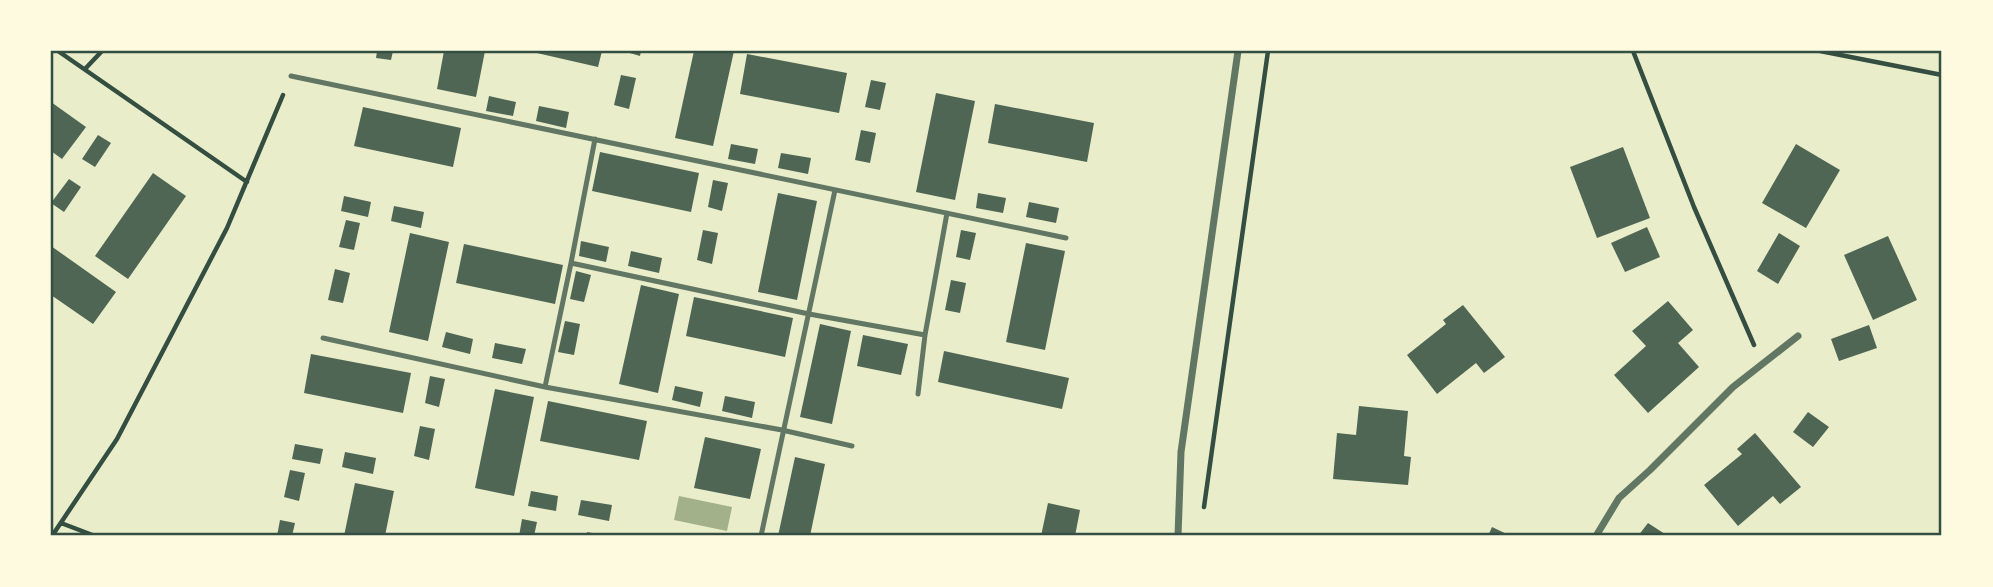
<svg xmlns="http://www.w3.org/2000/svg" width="1993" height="587" font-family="Poppins,sans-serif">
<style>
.water{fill:#a3b18a}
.building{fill:#4f6655}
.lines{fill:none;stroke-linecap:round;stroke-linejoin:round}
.path{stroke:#344e41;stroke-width:4.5}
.service{stroke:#617663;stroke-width:5}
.minor{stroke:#617663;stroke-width:7}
.neatline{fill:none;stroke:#344e41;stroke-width:2.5}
</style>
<rect width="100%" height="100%" fill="#e9edc9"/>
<path class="water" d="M679,496L732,507L727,531L674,520Z"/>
<path class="building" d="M377,51H393L391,60L376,58Z
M444,51H485L476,97L437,89Z
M528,51H602L598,67Z
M623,51H641L640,56Z
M694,51H734L713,146L675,138Z
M747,54L847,73L839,113L740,94Z
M621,75L636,78L629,109L614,105Z
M871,80L886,83L880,110L865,107Z
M936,93L975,101L955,200L916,192Z
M489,96L516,102L513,116L486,111Z
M51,102L86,127L62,159L51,151Z
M995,104L1094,123L1087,162L988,143Z
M539,106L569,112L566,128L536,121Z
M363,107L461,128L453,167L354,146Z
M861,130L876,133L870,163L855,160Z
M98,135L111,143L95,167L82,159Z
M731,144L758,149L755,164L728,159Z
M1796,144L1840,170L1806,228L1762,203Z
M1623,147L1650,218L1597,238L1570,167Z
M600,152L699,173L691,212L592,191Z
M781,153L811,158L808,174L778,168Z
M153,173L186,196L128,279L95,256Z
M69,179L81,187L64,212L51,203Z
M713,180L728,183L722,211L708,207Z
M778,193L817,201L797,300L758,292Z
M978,193L1006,198L1003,213L976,208Z
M344,196L371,202L368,217L341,211Z
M1029,202L1059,208L1056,223L1026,217Z
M394,206L424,212L421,228L391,221Z
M346,220L360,223L354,250L339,247Z
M1647,227L1660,257L1625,272L1611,243Z
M703,230L718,233L712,264L697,260Z
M961,230L976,233L970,260L956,257Z
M410,233L449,242L428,341L389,332Z
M1779,233L1800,246L1778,284L1757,271Z
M1888,236L1917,300L1873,320L1844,255Z
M581,241L609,247L606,262L579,256Z
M1026,243L1065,251L1045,350L1006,342Z
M464,244L563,265L555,304L456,283Z
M51,246L116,292L93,324L51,295Z
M631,251L662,258L659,273L628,266Z
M335,269L350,273L343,303L328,300Z
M576,271L591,275L584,302L570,299Z
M951,280L966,283L960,313L945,310Z
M641,285L679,294L658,393L619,384Z
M694,297L793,318L785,357L686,336Z
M1668,301L1693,330L1678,343L1699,367L1648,413L1614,375L1646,346L1632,331Z
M1463,305L1505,357L1484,373L1476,363L1437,394L1407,355L1446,324L1443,320Z
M565,321L580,324L574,355L558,352Z
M820,324L851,331L832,424L800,417Z
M1869,325L1877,348L1839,361L1831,339Z
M446,332L473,339L470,354L442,347Z
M863,335L908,344L901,375L857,366Z
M495,343L526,349L522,364L492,358Z
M944,351L1069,378L1062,409L938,382Z
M311,354L411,373L403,413L304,393Z
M430,376L445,379L439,407L425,403Z
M675,386L703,392L700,407L672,400Z
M495,389L534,397L514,496L475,488Z
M725,396L755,402L752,418L722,411Z
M548,401L647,421L639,460L540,441Z
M1359,406L1408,411L1404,456L1411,457L1408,485L1333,479L1337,433L1356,435Z
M1808,412L1829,427L1813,447L1793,432Z
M420,426L435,429L429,460L414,456Z
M1755,433L1801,487L1780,504L1773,496L1738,526L1704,485L1742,454L1737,449Z
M705,437L761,449L750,499L694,488Z
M295,444L323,449L320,464L292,459Z
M345,452L376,458L373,474L342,467Z
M795,457L825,464L810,536H778Z
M290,470L305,473L299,501L284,497Z
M355,483L394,491L385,536H344Z
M531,491L558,496L556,511L528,506Z
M581,500L612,505L609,521L578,515Z
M1048,503L1080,510L1075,536H1041Z
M522,519L537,522L534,536H519Z
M280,520L295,523L292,536H277Z
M1648,523L1668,536H1638Z
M1492,527L1511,536H1488Z
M587,532L603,535V536H587Z"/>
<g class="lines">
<path class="path" d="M58,51L247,182
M1633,51L1694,207L1754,345
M1820,51L1942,75
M85,69L102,51
M1204,507L1268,51
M61,523L95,536
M52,536L117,439L227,228L283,95"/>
<path class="service" d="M291,76L1066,238
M595,139L571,263L809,314L925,335
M323,338L545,387L782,430L852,446
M545,387L571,263
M918,394L925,335L947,213
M761,536L835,190"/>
<path class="minor" d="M1178,536L1181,452L1238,51
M1596,536L1619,498L1650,470L1733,387L1798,336"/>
</g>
<rect width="1993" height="587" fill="none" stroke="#fefae0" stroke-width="105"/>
<rect x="52" y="52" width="1888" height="482" class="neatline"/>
</svg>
